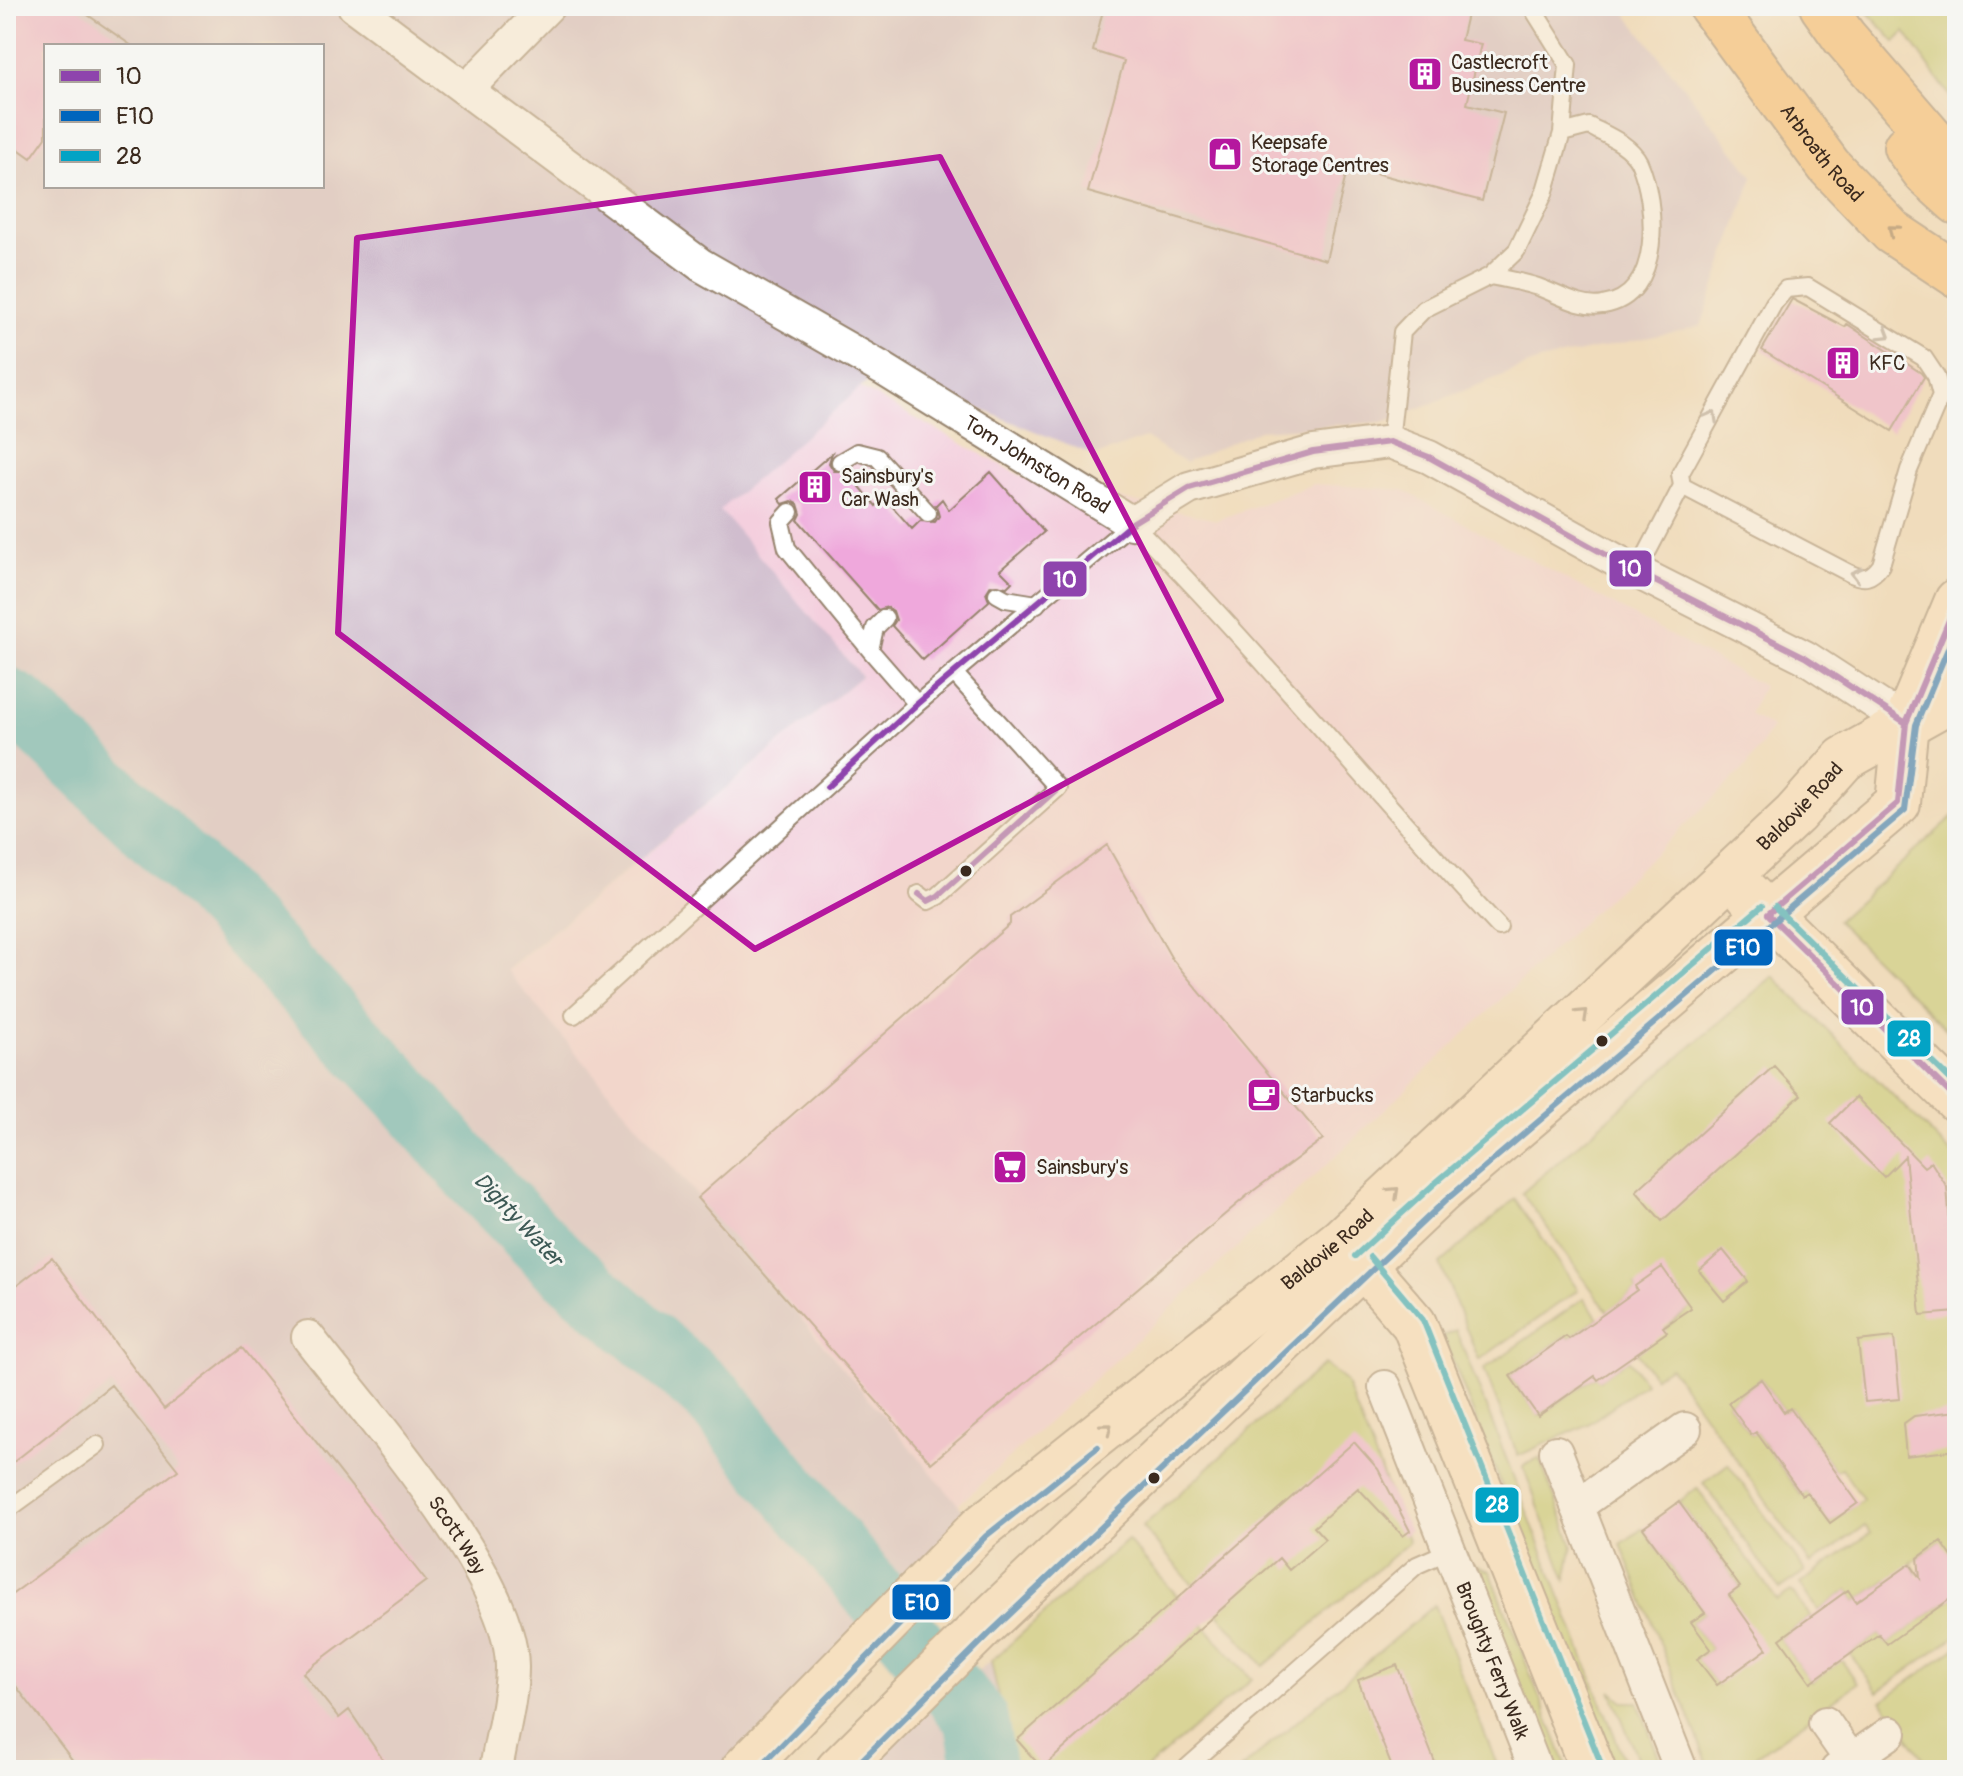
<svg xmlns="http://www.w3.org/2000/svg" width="1963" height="1776" font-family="Pangolin,sans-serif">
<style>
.built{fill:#f4cfde}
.industrial{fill:#d0bdce;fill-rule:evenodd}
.green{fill:#bdca6c;stroke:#7c7a45;stroke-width:2;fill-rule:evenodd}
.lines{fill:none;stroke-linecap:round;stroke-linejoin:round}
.river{stroke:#40afbc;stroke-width:64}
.building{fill:#efa8dc}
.lane-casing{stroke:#96836d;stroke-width:20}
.street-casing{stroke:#96836d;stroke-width:36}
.secondary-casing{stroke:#96836d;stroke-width:48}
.primary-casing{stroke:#96836d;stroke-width:48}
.lane{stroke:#fff;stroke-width:16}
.street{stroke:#fff;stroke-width:32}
.secondary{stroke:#fde5c5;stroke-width:44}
.primary{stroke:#fbbd6e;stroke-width:44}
.bus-1-casing{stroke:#f6f6f2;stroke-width:12}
.bus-2-casing{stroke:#f6f6f2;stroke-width:12}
.bus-3-casing{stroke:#f6f6f2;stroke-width:12}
.bus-1{stroke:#8e44ad;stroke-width:6}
.bus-2{stroke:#0065bd;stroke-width:6}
.bus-3{stroke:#03a3c5;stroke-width:6}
.oneway{stroke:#916c42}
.oneway2{stroke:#a79f9a}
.oneway3{stroke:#9c8872}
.marked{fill:none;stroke:#b5179e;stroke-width:6;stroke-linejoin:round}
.bus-dot{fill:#3b2a1e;stroke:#f6f6f2;stroke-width:3}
.labels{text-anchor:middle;stroke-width:6;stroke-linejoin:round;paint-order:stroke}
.poi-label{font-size:20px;fill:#3b2a1e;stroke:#f6f6f2;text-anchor:start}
.street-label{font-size:20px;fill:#3b2a1e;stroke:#f6f6f2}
.water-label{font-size:22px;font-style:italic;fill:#3d5955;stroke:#f6f6f2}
.line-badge{stroke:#f6f6f2;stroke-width:3}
.badge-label{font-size:22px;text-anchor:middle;font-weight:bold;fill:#fff}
</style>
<rect width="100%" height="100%" fill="#f6f6f2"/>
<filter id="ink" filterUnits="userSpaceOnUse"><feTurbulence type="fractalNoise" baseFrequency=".0125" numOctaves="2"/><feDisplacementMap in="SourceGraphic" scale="16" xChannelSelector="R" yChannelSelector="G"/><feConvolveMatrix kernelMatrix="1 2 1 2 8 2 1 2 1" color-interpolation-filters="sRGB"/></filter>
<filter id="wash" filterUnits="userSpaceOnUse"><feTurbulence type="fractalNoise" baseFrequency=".006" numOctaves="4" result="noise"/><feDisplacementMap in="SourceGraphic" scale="32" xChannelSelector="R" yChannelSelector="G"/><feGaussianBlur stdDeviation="1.8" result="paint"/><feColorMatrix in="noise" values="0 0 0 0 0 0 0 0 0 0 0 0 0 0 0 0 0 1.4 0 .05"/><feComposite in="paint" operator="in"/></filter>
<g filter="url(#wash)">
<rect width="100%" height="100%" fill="#f0dcbc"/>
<path class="built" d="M860,388L1025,478L1217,520L1314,484L1403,490L1763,686L1749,714L1772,728L1747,766L1338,1154L958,1505L506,971L861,676L719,510Z"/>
<path class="industrial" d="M6,6H1620L1753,176L1701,326L1539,361L1384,422L1260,430L1185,463L1145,438L1096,456L882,369L720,510L861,676L506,970L979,1529L743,1770H6ZM46,46H322V186H46Z
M991,1661L1013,1770H839Z"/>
<path class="green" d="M1862,6H1957V106L1905,32L1895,42Z
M1957,813V1040L1837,921Z
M1773,976L1957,1159V1564L1940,1542L1911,1563L1917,1573L1894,1590L1887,1580L1856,1602L1848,1590L1819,1611L1800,1584L1870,1533L1865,1526L1811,1564L1670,1367L1654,1377L1637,1353L1690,1308L1635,1286L1637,1290L1608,1312L1522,1193ZM1761,1379L1784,1412L1790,1408L1835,1471L1841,1468L1863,1499L1830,1523L1807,1492L1801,1495L1756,1432L1751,1435L1728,1403Z
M1515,1199L1578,1290L1479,1360L1440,1264Z
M1584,1298L1598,1318L1569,1339L1566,1336L1510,1376L1539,1416L1595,1376L1599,1380L1628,1359L1645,1383L1587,1425L1518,1456L1484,1369Z
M1456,1330L1628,1770H1613L1443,1336Z
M1324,1364L1345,1381L1409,1542L1264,1666L1142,1527Z
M1539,1458L1573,1545L1566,1580L1523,1466Z
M1728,1464L1805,1571L1780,1589L1703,1483Z
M1697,1488L1777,1600L1791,1591L1811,1617L1780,1639L1811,1682L1841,1660L1858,1683L1737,1770H1710L1621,1544L1643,1528L1705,1613L1691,1622L1711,1649L1698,1659L1717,1685L1729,1595L1740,1586L1679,1502Z
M1127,1540L1252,1679L1145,1770H1013L991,1661Z
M1472,1565L1490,1571L1568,1770H1553Z
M1957,1594V1635L1878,1692L1850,1654L1879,1634L1887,1644Z
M1434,1605L1499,1770H1240Z
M1957,1647V1770H1932L1882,1701Z
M1611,1691L1624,1702H1638L1664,1770H1642Z"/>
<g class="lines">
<path class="river" d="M6,699L21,707L213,891L402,1092L473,1175L557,1261L713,1397L976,1719L985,1770"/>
</g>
<g id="blocks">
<path class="building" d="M6,6H75L132,46H46V137L31,158L6,140Z
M1104,6H1469L1461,40L1481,44L1467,104L1504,113L1482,201L1348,166L1326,260L1088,192L1124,61L1093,51Z
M1792,299L1845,327L1847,324L1921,373L1924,377L1892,431L1762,350Z
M832,453L829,463L834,471H847L876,506L885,498L912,529L920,521L935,522L939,516L936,505L942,499L949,510L991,472L1044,532L1000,570L1012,582L1007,587L991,585L986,593L989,601L923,660L892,626L896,620L893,611L887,607L878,610L798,520L801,514L798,504L792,501L783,504L779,499Z
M1107,845L1172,959L1323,1139L1249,1194L931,1463L697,1198L1010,924V917Z
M1774,1066L1801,1095L1662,1221L1636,1191Z
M1856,1097L1924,1167L1931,1162L1947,1187L1957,1312L1921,1315L1905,1156L1884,1177L1830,1123Z
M1723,1250L1748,1281L1724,1301L1699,1271Z
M52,1258L164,1409L242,1348L426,1581L303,1673L339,1718L349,1710L390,1770H80L6,1673V1599L178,1470L111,1385L6,1468V1294Z
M1662,1267L1691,1308L1663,1327L1667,1332L1637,1353L1598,1380L1595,1376L1538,1416L1510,1376L1566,1336L1569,1339L1637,1290L1635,1286Z
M1894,1337L1900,1399L1865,1402L1858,1341Z
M1761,1379L1784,1412L1790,1408L1858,1503L1830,1523L1807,1492L1802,1495L1756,1432L1751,1435L1728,1403Z
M1957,1411V1450L1906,1456L1903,1424L1914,1416Z
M1354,1442L1378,1469L1410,1531L1403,1536L1358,1488L1314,1527L1325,1539L1289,1570L1279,1558L1042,1768L1017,1740Z
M1679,1502L1740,1587L1729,1595L1767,1649L1717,1685L1697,1659L1711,1649L1691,1622L1705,1613L1643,1528Z
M1941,1541L1957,1564V1594L1887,1644L1879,1634L1811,1682L1780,1639L1848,1590L1856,1602L1910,1564L1920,1578L1918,1558Z
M1397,1665L1410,1699L1438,1770H1393L1371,1714L1358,1680Z"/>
</g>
</g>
<g filter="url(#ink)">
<use href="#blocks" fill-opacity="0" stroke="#96836d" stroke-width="2"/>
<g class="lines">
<g class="lane-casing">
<path id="lane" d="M1490,276C1506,279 1523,282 1538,287C1558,294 1581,309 1603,305C1664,296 1657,203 1639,162C1630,144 1606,135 1589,126L1562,133
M1390,442L1402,332L1424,309L1490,276L1517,250L1544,194L1562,133L1568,65L1531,6
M840,462L857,452L877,457L928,513
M790,512L781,522L787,548L870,650
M1637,572L1682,486L1680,474L1685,465L1774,303L1786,289L1808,287L1924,358L1936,376L1941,395L1909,470L1881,565C1871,579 1864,580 1849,573L1682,486
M997,594L1006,599L1037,604
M885,618L875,628L870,650L917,704
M919,894L928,901L938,896L1058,788L955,674
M574,1015L917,704L1132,523C1261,652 1374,794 1499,927
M6,1511L97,1445
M1184,1770L1417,1565L1451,1550"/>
</g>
<g class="street-casing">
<g id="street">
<path id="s1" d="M354,6L701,265L883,369L1132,523L1189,488L1313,452L1390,442L1429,457L1637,572L1805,657L1906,723"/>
<path d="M467,89L548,6"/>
<path id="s2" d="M308,1337C365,1412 512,1574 512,1667C512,1700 501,1737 496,1770"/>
<path id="s3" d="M1385,1387L1536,1770"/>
<path d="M1556,1452L1681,1770"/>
<path d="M1577,1506L1685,1429"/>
<path d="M1825,1723L1851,1760"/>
<path d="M1837,1770L1890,1733"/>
</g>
</g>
<g class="secondary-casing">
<g id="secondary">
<path d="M1748,894L1957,1100"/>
<path d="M1343,1242L1414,1324L1593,1770"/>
<path id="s4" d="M743,1770L979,1529L1341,1240L1795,814L1844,759L1957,696"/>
<path d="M838,1770L984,1625L1439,1193L1898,803L1906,723L1957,601"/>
</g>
</g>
<g class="primary-casing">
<g id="primary">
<path id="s5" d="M1711,6L1829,166L1892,232L1957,275"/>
<path d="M1822,6L1844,37L1939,147L1957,163"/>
<path d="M1906,147L1926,174L1957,202"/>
</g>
</g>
<use href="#lane" class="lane"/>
<use href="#street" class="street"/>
<use href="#secondary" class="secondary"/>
<use href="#primary" class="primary"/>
<g class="bus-1-casing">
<path id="bus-1" d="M827,787L917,704L1132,523L1189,488L1313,452L1390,442L1429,457L1637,572L1805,657L1906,723
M919,894L928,901L938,896L1058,788
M1768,914L1898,803L1906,723L1957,601
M1768,914L1957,1100"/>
</g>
<g class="bus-2-casing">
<path id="bus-2" d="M757,1770L986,1536L1098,1447
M852,1770L991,1632L1446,1200L1905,810L1916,725L1957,627"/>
</g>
<g class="bus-3-casing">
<path id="bus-3" d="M1775,907L1957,1086
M1355,1256L1433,1185L1762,906
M1370,1257L1423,1320L1602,1766"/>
</g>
<use href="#bus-1" class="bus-1"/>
<use href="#bus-2" class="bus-2"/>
<use href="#bus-3" class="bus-3"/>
</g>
<defs><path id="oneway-chevron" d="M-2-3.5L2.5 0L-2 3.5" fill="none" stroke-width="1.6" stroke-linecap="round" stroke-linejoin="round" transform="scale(2)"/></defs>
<use class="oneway" href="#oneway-chevron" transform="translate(1893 230) rotate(-140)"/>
<g class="oneway2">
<use href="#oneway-chevron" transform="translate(1885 334) rotate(32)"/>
<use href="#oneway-chevron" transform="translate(1712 416) rotate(-61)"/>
<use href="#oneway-chevron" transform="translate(1856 574) rotate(-165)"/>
</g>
<g class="oneway3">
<use href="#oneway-chevron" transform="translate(1583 1014) rotate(-43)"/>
<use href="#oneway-chevron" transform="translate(1394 1192) rotate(-43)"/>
<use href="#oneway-chevron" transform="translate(1107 1428) rotate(-39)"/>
</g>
</g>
<path d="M0 0H1963V1776H0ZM940,157L1221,700L755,949L338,633L357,238Z" fill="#f0dcbc" fill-opacity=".55" fill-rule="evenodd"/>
<path class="marked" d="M940,157L1221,700L755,949L338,633L357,238Z"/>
<defs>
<g id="building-square" transform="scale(1.8)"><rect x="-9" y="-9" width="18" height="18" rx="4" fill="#b5179e" stroke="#f6f6f2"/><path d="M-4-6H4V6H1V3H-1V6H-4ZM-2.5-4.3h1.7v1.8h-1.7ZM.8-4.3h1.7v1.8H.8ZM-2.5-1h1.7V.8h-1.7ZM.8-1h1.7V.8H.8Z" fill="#fff"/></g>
<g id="shop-square" transform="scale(1.8)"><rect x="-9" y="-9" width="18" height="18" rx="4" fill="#b5179e" stroke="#f6f6f2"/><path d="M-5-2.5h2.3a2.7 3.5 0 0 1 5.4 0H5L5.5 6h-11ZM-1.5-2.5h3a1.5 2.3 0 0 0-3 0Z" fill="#fff"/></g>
<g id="cafe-square" transform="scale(1.8)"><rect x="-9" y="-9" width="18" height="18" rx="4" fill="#b5179e" stroke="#f6f6f2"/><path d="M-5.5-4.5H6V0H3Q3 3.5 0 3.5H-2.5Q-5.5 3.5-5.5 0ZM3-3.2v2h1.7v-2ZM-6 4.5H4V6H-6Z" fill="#fff"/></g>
<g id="supermarket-square" transform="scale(1.8)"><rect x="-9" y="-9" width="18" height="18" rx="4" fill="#b5179e" stroke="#f6f6f2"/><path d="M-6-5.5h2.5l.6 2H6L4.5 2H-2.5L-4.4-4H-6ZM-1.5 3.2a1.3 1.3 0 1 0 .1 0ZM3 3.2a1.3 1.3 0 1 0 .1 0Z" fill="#fff"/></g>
</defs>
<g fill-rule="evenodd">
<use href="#building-square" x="1425" y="74"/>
<use href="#shop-square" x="1225" y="154"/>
<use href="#building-square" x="1843" y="363"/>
<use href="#building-square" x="815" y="487"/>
<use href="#cafe-square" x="1264" y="1095"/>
<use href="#supermarket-square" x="1010" y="1167"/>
</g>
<g class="bus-dot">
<circle cx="966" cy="871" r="7"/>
<circle cx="1602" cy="1041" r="7"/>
<circle cx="1154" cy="1478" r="7"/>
</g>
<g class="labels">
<g class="poi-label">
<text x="1451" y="69">Castlecroft<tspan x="1451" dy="23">Business Centre</tspan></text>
<text x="1251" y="149">Keepsafe<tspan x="1251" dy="23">Storage Centres</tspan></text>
<text x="1869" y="370">KFC</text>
<text x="841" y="483">Sainsbury's<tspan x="841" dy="23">Car Wash</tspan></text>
<text x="1290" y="1102">Starbucks</text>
<text x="1036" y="1174">Sainsbury's</text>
</g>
<g class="street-label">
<text dy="7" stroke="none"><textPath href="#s5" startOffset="184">Arbroath Road</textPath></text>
<text dy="7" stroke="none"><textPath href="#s1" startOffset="824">Tom Johnston Road</textPath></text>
<text dy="7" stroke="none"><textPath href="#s4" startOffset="1432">Baldovie Road</textPath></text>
<text dy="7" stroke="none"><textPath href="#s4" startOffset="784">Baldovie Road</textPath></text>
<text dy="7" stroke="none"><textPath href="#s2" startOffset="248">Scott Way</textPath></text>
<text dy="7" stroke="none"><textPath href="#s3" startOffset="294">Broughty Ferry Walk</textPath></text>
</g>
<g class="water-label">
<text transform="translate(519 1219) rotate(47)" y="8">Dighty Water</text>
</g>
</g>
<g class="line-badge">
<rect x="1608" y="549" width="45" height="39" rx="8" fill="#8e44ad"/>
<rect x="1042" y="560" width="46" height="38" rx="8" fill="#8e44ad"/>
<rect x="1713" y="928" width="61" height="39" rx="8" fill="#0065bd"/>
<rect x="1840" y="988" width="45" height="38" rx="8" fill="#8e44ad"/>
<rect x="1886" y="1019" width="46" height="39" rx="8" fill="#03a3c5"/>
<rect x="1474" y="1486" width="46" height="38" rx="8" fill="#03a3c5"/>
<rect x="891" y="1583" width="61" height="38" rx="8" fill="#0065bd"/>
</g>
<g class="badge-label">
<text x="1630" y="576">10</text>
<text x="1065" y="587">10</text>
<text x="1743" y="955">E10</text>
<text x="1862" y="1015">10</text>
<text x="1909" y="1046">28</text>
<text x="1497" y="1512">28</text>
<text x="922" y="1610">E10</text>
</g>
<rect width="1963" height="1776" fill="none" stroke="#f6f6f2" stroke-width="32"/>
<rect x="44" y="44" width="280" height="144" fill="#f6f6f2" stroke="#aba49d" stroke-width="2"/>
<rect x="60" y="70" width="40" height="12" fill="#8e44ad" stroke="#aba49d" stroke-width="2"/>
<text x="116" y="84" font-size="24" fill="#3b2a1e">10</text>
<rect x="60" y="110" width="40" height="12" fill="#0065bd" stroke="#aba49d" stroke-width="2"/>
<text x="116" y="124" font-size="24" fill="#3b2a1e">E10</text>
<rect x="60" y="150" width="40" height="12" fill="#03a3c5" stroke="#aba49d" stroke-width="2"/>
<text x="116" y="164" font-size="24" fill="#3b2a1e">28</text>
</svg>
